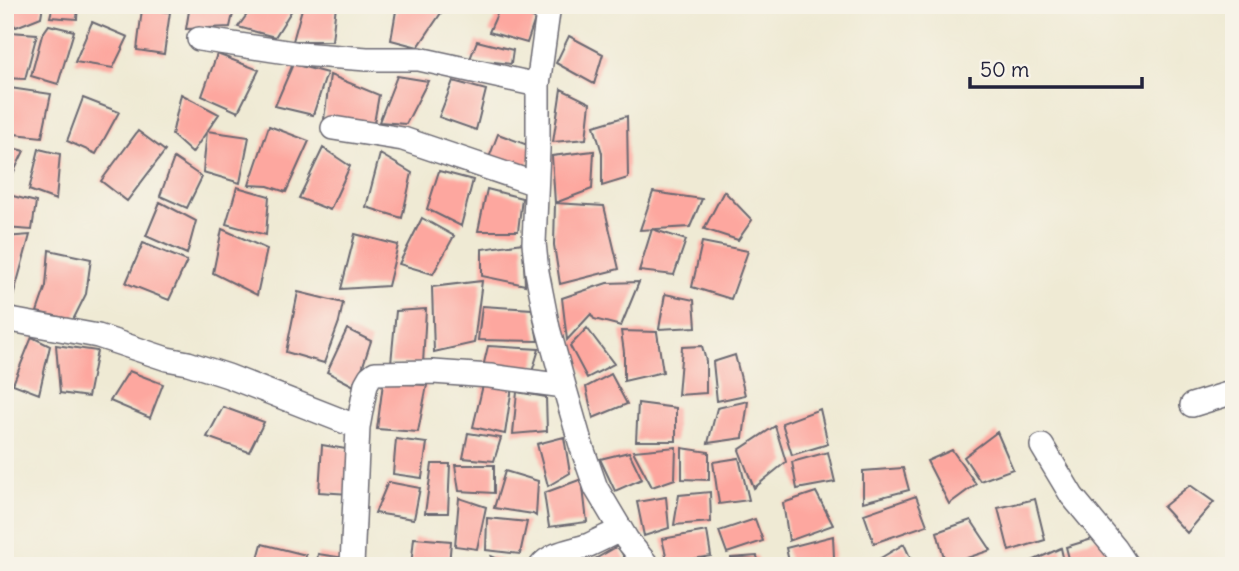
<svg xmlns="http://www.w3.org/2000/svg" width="1239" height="571" font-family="Delius,sans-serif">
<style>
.building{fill:#fda79f}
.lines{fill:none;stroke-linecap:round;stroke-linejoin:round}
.street-casing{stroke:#6a6871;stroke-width:26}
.street{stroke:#fff;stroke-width:23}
</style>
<rect width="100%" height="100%" fill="#f7f3e8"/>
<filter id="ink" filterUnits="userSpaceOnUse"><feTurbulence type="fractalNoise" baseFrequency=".0143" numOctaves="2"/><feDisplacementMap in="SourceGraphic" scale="14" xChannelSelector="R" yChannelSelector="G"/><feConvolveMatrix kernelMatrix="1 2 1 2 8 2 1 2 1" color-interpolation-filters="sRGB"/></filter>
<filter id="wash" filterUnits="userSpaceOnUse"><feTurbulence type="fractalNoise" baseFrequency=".00686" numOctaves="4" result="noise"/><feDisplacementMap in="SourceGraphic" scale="28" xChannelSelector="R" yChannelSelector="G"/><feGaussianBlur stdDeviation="1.57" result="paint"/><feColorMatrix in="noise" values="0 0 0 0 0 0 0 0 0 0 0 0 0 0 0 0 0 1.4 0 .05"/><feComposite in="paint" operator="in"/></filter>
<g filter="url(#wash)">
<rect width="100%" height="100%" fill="#efead4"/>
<g id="blocks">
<path class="building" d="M13,5H43L41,17L16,27L11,22Z
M53,5H78L77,19L50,17Z
M190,5H235L230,27L186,29Z
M254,5H295L275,37L238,27Z
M303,5H336L332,41H293Z
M397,5H430L443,10L418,47L391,40Z
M501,5H505L535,19L527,43L489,32Z
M142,9L170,12L164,54L137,50Z
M92,22L128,37L113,68L75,62Z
M49,25L74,31L58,84L31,76L42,35Z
M10,32L37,34L25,79L5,78V45Z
M569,36L603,54L594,84L556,63Z
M477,41L513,50L511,64L470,59Z
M217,54L259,70L238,112L202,96Z
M293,64L327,73L313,115L275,106Z
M330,75L379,95L374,123L324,119Z
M397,76L428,81L406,124L379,122Z
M453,81L486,90L476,130L439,117Z
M10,88L51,94L42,137L5,133V108Z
M561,89L590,103L586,139L553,142Z
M181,94L219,114L192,153L172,135Z
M83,98L119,112L96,154L67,141Z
M627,116L628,178L602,186V153L594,126Z
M269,126L309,141L286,192L268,186L249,185Z
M138,131L165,151L127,201L101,181Z
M207,131L249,137L240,183L203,172Z
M498,134L533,147L524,175L487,163Z
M5,146L24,151L5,190Z
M323,148L350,166L330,210L299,198Z
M39,149L60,154L56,200L29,190Z
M594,151L592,189L555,203L604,206L619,269L560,284L554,245L555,203L552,156Z
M380,154L412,173L402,218L366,207Z
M174,158L202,177L187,208L160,196Z
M439,171L473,180L461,226L427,209Z
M237,187L269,196L266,235L226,224Z
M487,189L522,198L518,231H478Z
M724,191L752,220L738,240L704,229Z
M653,192L702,199L690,227L640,230Z
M9,195L36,202L32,230L5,228Z
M160,202L196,221L187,254L146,236Z
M422,218L454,236L433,274L399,264Z
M222,229L267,249L257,295L213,273Z
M652,229L686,240L674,275L639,271Z
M355,234L398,245L388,286L341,289Z
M30,235L13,297H5V237Z
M702,242L748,251L731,299L692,287Z
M143,243L187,261L169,300L126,283Z
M523,243L525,285L482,276V249Z
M49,250L91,259L86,294L73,320L37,312L46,286Z
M482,281L474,343L434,352L432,287Z
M639,282L621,326L594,319L591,314L567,340L562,298L607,283Z
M298,292L343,303L339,322L324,363L286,352Z
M665,294L694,300L696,327L659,329Z
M482,306L532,309L538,341L478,340Z
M426,309L423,364L391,363L396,311Z
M587,328L614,364L587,378L570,346Z
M347,329L371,341L356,387L327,372Z
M621,331L657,332L663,372L624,381V352Z
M5,333L13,336L6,367H5Z
M32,337L50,346L39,394L13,384Z
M56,345L97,351L88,397L60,393Z
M488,346L539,349L532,372L483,367Z
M702,346L706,361V393L678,395L682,347Z
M735,355L745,395L717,401L713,362Z
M129,371L163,384L150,418L110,401Z
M611,374L627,404L593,418L586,387Z
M484,381L512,387L505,434L473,427Z
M383,383L427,385L418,432L377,429Z
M517,392L546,397L547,431L513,434Z
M748,401L743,438L708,443L717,408Z
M638,403L676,408V441H636Z
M223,407L264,422L249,452L207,437Z
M820,409L828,444L792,455L782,423Z
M775,426L786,462L754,488L739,450Z
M997,432L1013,469L980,481L964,457Z
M468,433L501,438L494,461L463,458Z
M564,437L570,473L548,486L537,444Z
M396,439L427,443L422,478L393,474Z
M322,445L352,450L350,494L319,492Z
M676,447L675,479L652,487L633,451Z
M682,448L709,452V480L682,479Z
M952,450L976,484L949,504L927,461Z
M629,452L642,479L615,491L600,459Z
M828,452L835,482L797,489L792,462Z
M739,458L749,500L719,504L713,462Z
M432,464H450L448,513H425Z
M455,465H494V493L459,491Z
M903,468L909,490L863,502V471Z
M505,471L538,481L536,516L533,514L494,508Z
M582,479L587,522L549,527L544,493Z
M388,482L420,488L414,519L375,513Z
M1190,485L1214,502L1187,533L1163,507Z
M710,492L711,522L674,525L679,495Z
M816,492L833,525L789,541L783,503Z
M916,496L927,525L874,543L864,514Z
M666,497L669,528L644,536L637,502Z
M459,498L486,507L477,549L455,546Z
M1035,499L1045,540L1009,551L998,508Z
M487,518L527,522L520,554L486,550Z
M755,519L763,541L727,553L719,531Z
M971,520L991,550L946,565L937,532Z
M707,531L711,556L668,563L662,539Z
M833,536L834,558L805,566H790L786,548Z
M1102,536L1115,561L1101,566H1071L1066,547Z
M414,538L451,541L449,566H411Z
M262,544L306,555L304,566H256Z
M904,544L914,566H883L879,559Z
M618,546L629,566H583Z
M1061,548L1065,566H1021Z
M318,554L345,558L344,566H316Z
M491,556L514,566H488Z
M757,556L760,566H731V558Z"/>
</g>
</g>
<g filter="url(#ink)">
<use href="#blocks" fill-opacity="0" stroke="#6a6871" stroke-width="2"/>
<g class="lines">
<g class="street-casing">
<path id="street" d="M549,5L538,85V149L534,243L537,272L548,328L564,386L581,445L596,488L627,540L648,566
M199,39L300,54L367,59H419L538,85
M333,128L403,139L536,184
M5,319L98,336L167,359L188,363L228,376L358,427
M1192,405L1234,392
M1042,446L1072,496L1115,548L1127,566
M352,566L358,427L366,384L370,377L375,373L433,372L490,376L564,386
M541,566C552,552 573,551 589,545C599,540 610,535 620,530"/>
</g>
<use href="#street" class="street"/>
</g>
</g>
<rect width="1239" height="571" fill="none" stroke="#f7f3e8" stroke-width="28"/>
<path d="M970 77v10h172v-10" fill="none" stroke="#22223b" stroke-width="3.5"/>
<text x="980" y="77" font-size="21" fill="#22223b" stroke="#f7f3e8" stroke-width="5" paint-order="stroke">50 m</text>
</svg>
